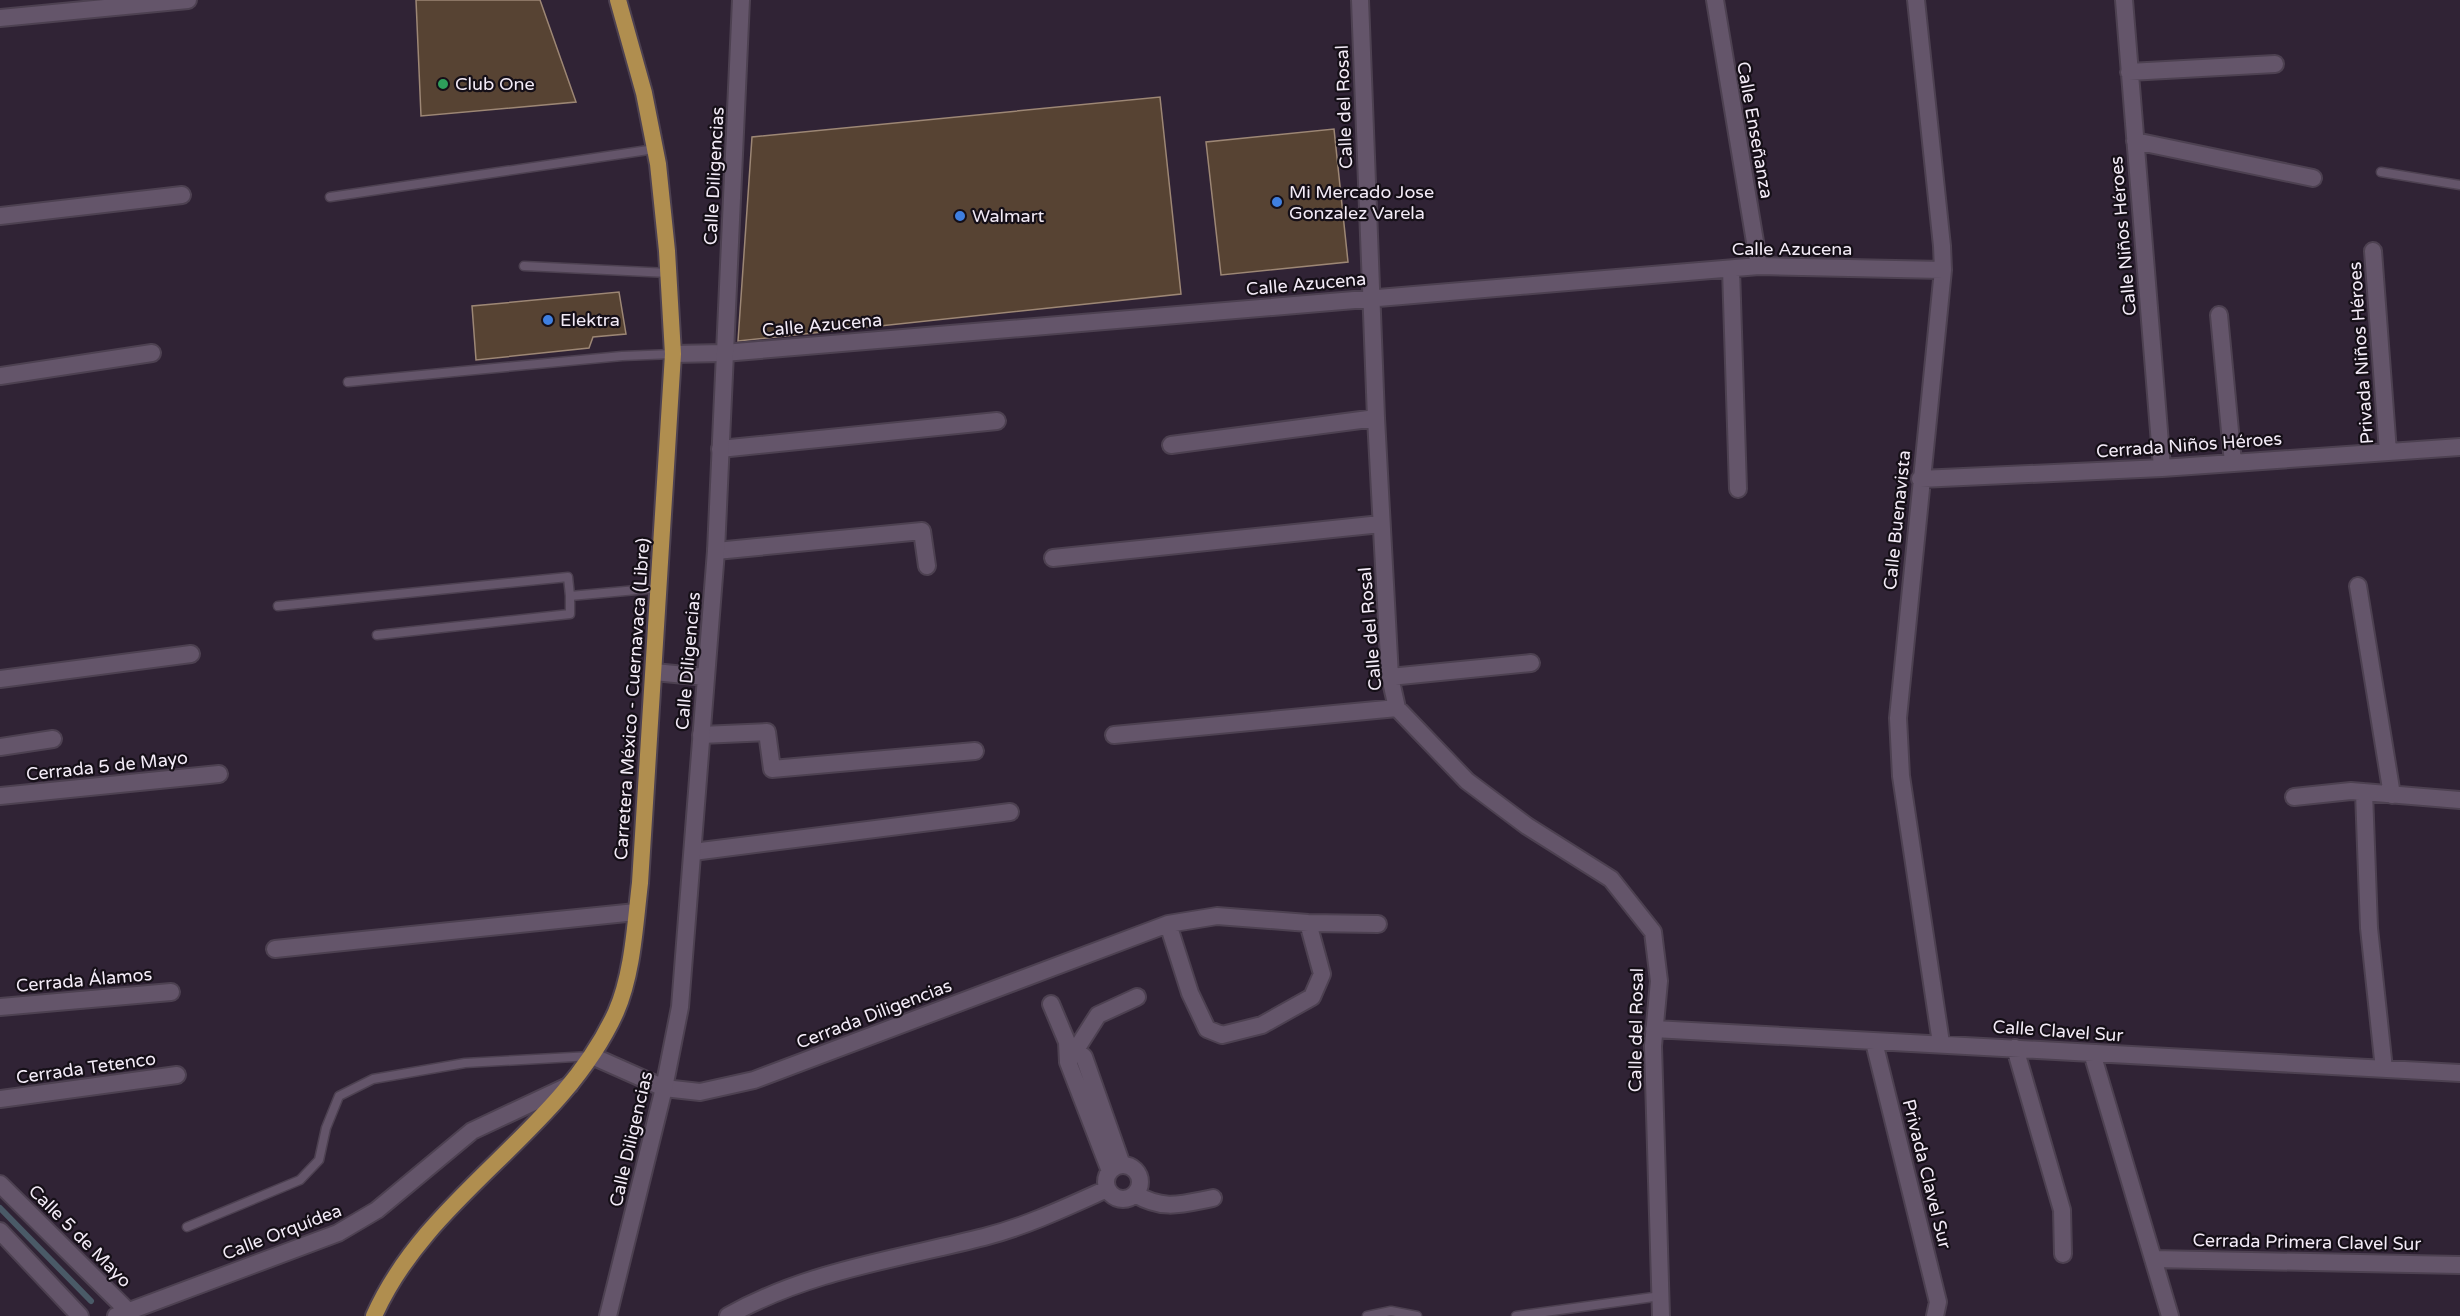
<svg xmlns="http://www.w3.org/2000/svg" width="2460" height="1316" font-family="'Varela Round',sans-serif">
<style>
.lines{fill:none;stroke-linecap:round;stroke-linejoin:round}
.stream{stroke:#4a5a67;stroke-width:6}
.building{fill:#574333;stroke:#9d8775;stroke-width:1.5}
.service-casing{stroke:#4d4151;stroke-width:11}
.minor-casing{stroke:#4d4151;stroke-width:20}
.tertiary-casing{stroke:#4d4151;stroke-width:20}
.primary-casing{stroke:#4d4151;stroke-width:20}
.service{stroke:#64556a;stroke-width:8}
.minor{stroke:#64556a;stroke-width:16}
.tertiary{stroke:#64556a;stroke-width:16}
.primary{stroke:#b08e4f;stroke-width:16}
.leisure-dot{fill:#2e9e5b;stroke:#150f17;stroke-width:2}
.shop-dot{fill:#3f7fe0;stroke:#150f17;stroke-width:2}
.labels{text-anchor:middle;stroke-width:4.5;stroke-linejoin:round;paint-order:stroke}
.poi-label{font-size:18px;fill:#f3ebf7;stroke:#150f17;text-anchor:start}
.street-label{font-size:18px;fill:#f3ebf7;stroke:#150f17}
</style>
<rect width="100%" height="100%" fill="#302335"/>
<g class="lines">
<path class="stream" d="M0,1208L91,1301"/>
</g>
<path class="building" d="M416,0H540L576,102L421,116Z
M1160,97L1181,294L738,341L752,137Z
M1334,129L1348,262L1221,275L1206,142Z
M619,292L626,334L593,337L589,348L476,360L472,306Z"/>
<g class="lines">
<g class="service-casing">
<path id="service" d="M2381,172L2460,185
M330,197L655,149
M524,266L669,273
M348,382L622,356L673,354
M278,606L568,577L570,596L659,588
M377,635L570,614V596
M187,1227L300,1180L319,1160L326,1128L339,1096L373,1079L465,1063L592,1056
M1367,1316L1391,1311L1417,1316
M1516,1316L1661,1296"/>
</g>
<g class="minor-casing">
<path id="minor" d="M1360,0L1376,418L1390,677L1397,708L1467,781L1527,826L1611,879L1653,932L1659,981L1653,1046L1661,1316
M1715,0L1759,266
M1916,0L1942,246L1943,270L1898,718L1901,776L1941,1043
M2124,0L2162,468
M2129,72L2275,64
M2135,141L2313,178
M0,216L182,195
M2373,251L2388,452
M1731,269L1738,489
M2219,315L2233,463
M673,354L724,353L1759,266L1943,270
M0,376L152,353
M1171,445L1376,418
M720,449L997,421
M1920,479L2162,468L2460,447
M716,551L922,531L927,566
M1053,558L1381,524
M2358,586L2392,795
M1390,677L1531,663
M0,679L191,654
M701,735L767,732L772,769L975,751
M1114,735L1397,708
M0,747L53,739
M2364,792L2369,928L2384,1069
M0,796L219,774
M2294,797L2351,791L2460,800
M693,852L1010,812
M1168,924L1190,993L1207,1029L1222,1035L1262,1025L1312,997L1322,974L1308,923
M275,949L636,912
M1051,1004L1067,1042L1084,1057L1122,1165
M0,1007L171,992
M1654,1029L2460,1073
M1067,1042L1068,1062L1110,1171
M1874,1042L1938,1302L1935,1316
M2015,1048L2062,1210L2063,1254
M2092,1053L2170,1316
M592,1056L664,1088L700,1092L754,1080L1168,924L1217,916L1308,923L1378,924
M1070,1059L1098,1015L1137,997
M0,1099L177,1075
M1106 1182a17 17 0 1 1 34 0a17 17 0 1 1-34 0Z
M0,1184L133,1316
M1135,1194C1164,1211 1182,1204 1213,1198
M0,1231L80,1316
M2153,1259L2460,1265
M116,1316L338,1233L377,1210L472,1131L570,1085
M728,1316C807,1271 897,1259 984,1237C1027,1226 1067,1207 1107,1189"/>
</g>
<g class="tertiary-casing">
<path id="tertiary" d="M0,18L188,0
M654,672L706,677
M608,1316L664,1088L680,1007L716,551L741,0"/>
</g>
<g class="primary-casing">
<path id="primary" d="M374,1316C428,1194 561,1133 616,1012C633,973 635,924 640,883L673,354L667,251L658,164L644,93L618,0"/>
</g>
<use href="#service" class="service"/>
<use href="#minor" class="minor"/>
<use href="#tertiary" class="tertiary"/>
<use href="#primary" class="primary"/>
</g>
<circle class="leisure-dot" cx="443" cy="84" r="6"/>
<g class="shop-dot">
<circle cx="1277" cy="202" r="6"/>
<circle cx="960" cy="216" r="6"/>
<circle cx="548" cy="320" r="6"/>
</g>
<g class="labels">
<g class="poi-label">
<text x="455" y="90">Club One</text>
<text x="1289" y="198">Mi Mercado Jose<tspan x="1289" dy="21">Gonzalez Varela</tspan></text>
<text x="972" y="222">Walmart</text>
<text x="560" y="326">Elektra</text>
</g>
<g class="street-label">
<text transform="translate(1344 107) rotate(-92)" y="6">Calle del Rosal</text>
<text transform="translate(1755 130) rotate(80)" y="6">Calle Enseñanza</text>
<text transform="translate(714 176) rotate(-87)" y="6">Calle Diligencias</text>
<text transform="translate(2123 236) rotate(-95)" y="6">Calle Niños Héroes</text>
<text x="1792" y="255">Calle Azucena</text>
<text transform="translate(1306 284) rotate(-5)" y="6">Calle Azucena</text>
<text transform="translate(822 325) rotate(-5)" y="6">Calle Azucena</text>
<text transform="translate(2361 353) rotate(-94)" y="6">Privada Niños Héroes</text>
<text transform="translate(2189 445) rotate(-4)" y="6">Cerrada Niños Héroes</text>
<text transform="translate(1897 520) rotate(-84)" y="6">Calle Buenavista</text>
<text transform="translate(1370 629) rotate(-95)" y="6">Calle del Rosal</text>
<text transform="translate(688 661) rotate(-85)" y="6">Calle Diligencias</text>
<text transform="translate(632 699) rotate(-86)" y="6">Carretera México - Cuernavaca (Libre)</text>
<text transform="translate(107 766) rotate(-6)" y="6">Cerrada 5 de Mayo</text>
<text transform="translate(84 980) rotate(-5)" y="6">Cerrada Álamos</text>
<text transform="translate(874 1014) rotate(-21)" y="6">Cerrada Diligencias</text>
<text transform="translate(1636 1030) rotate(-89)" y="6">Calle del Rosal</text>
<text transform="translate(2058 1031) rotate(4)" y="6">Calle Clavel Sur</text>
<text transform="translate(86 1068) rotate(-8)" y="6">Cerrada Tetenco</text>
<text transform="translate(631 1139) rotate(-77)" y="6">Calle Diligencias</text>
<text transform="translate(1927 1174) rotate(76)" y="6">Privada Clavel Sur</text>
<text transform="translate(282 1232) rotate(-21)" y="6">Calle Orquídea</text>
<text transform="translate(80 1236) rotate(45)" y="6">Calle 5 de Mayo</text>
<text transform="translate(2307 1242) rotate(1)" y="6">Cerrada Primera Clavel Sur</text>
</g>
</g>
</svg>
